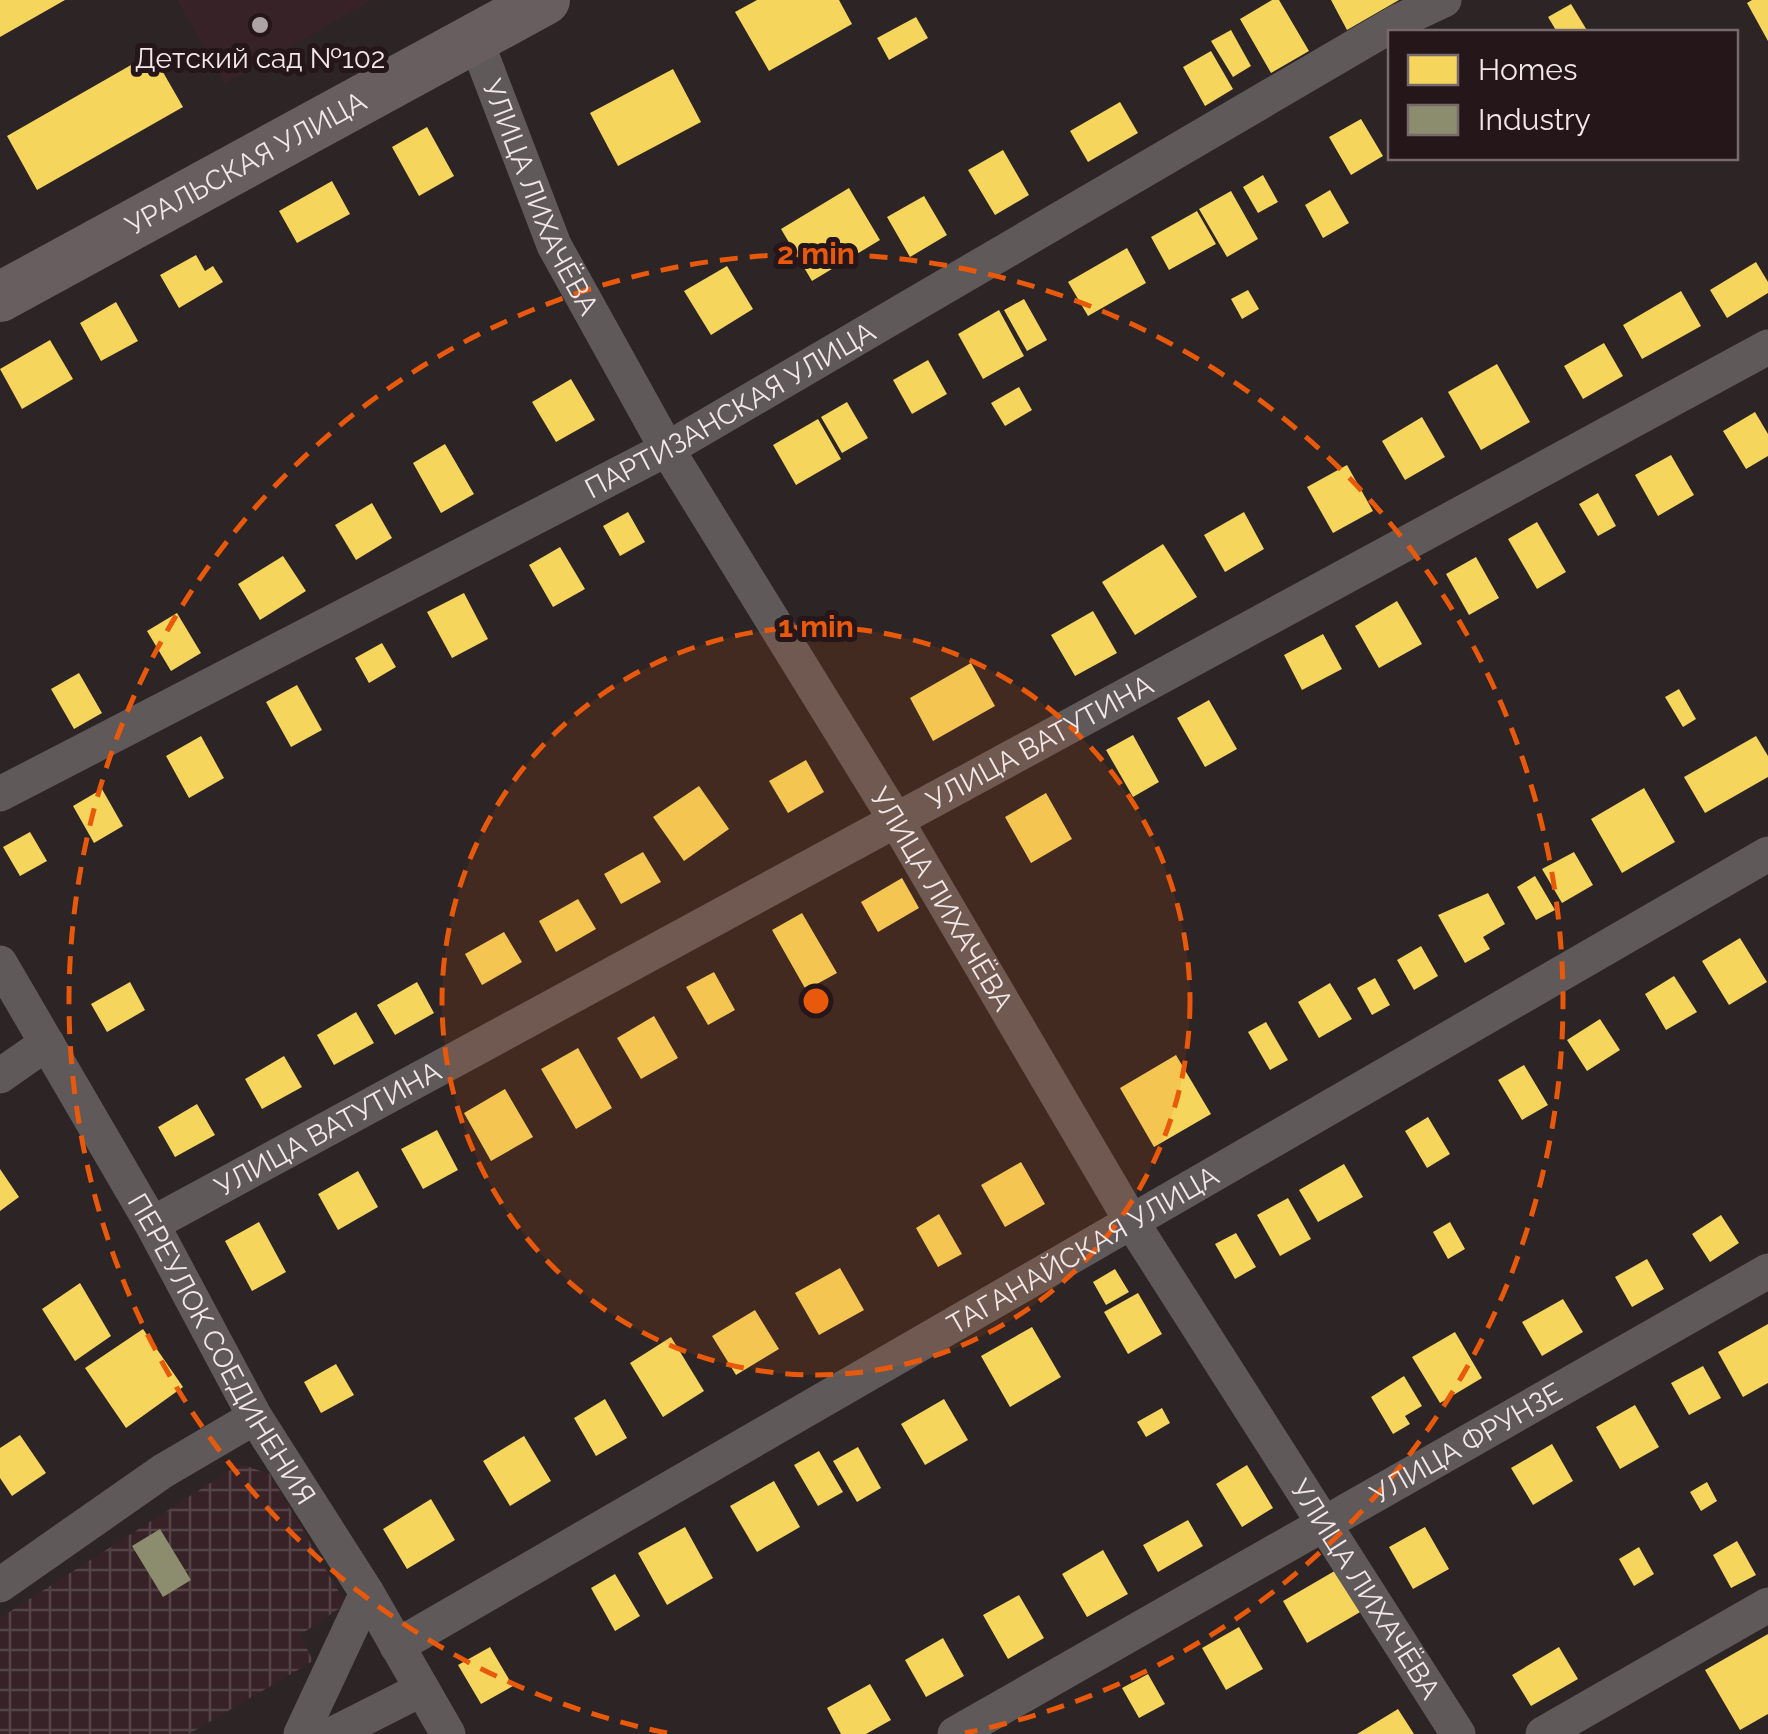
<svg xmlns="http://www.w3.org/2000/svg" width="1768" height="1734" font-family="Raleway,sans-serif">
<style>
.built{fill:#372327}
.industrial{fill:url(#industrial-grid)}
.homes{fill:#f6d55c}
.industry{fill:#8c8c6e}
.lines{fill:none;stroke-linecap:round;stroke-linejoin:round}
.street{stroke:#60595a;stroke-width:35}
.secondary{stroke:#685d5f;stroke-width:50}
.ring{fill:none;stroke:#e8590c;stroke-width:5;stroke-dasharray:18 12}
.poi-dot{fill:#ada3a4;stroke:#251619;stroke-width:4}
.labels{text-anchor:middle;stroke-width:10;stroke-linejoin:round;paint-order:stroke}
.poi-label{font-size:28px;fill:#f2e7e8;stroke:#251619}
.street-label{font-size:28px;fill:#f2e7e8;stroke:#251619}
.centre{fill:#e8590c;stroke:#251619;stroke-width:5}
.ring-label{font-size:30px;text-anchor:middle;font-weight:bold;fill:#e8590c;stroke:#251619;stroke-width:10;stroke-linejoin:round;paint-order:stroke}
</style>
<defs>
<pattern id="industrial-grid" width="8" height="8" patternUnits="userSpaceOnUse" patternTransform="scale(2.5)"><rect width="8" height="8" fill="#372327"/><path d="M0 4h8M4 0v8" fill="none" stroke="#544346"/></pattern>
</defs>
<rect width="100%" height="100%" fill="#2c2425"/>
<path class="built" d="M177,0H372L225,84Z"/>
<path class="industrial" d="M240,1464L270,1474L346,1604L300,1635L313,1661L189,1734H0V1618Z"/>
<path class="homes" d="M0,0H65L0,37Z
M757,0H839L852,24L769,71L735,12Z
M1272,0H1279L1309,51L1271,73L1240,19Z
M1331,0H1399L1347,30Z
M1752,0H1768V41L1747,3Z
M1571,4L1588,32H1557L1548,17Z
M916,17L928,38L889,60L877,38Z
M1231,30L1251,66L1233,77L1211,41Z
M1211,51L1233,89L1205,106L1183,67Z
M152,53L183,107L37,190L7,136Z
M673,69L701,122L618,166L590,113Z
M1120,102L1138,133L1088,162L1070,131Z
M1361,119L1383,156L1351,175L1329,137Z
M427,127L454,176L419,196L392,147Z
M1003,150L1029,195L995,215L968,170Z
M1263,175L1278,202L1258,213L1243,187Z
M332,181L350,214L297,243L279,211Z
M849,188L880,240L812,281L781,229Z
M1330,190L1349,223L1323,238L1305,205Z
M1231,191L1258,239L1227,257L1199,209Z
M924,196L947,235L910,257L887,217Z
M1197,211L1216,244L1169,270L1151,237Z
M1127,248L1146,283L1088,316L1068,282Z
M196,255L205,271L213,266L223,282L179,308L160,275Z
M1756,262L1768,282V293L1727,318L1710,290Z
M727,266L753,309L711,335L684,291Z
M1248,290L1259,309L1242,319L1231,299Z
M1681,291L1701,326L1642,359L1623,325Z
M1024,299L1047,340L1027,351L1004,310Z
M116,302L138,341L101,361L80,323Z
M999,310L1024,356L983,379L958,334Z
M50,340L73,379L22,409L0,369Z
M1604,343L1623,376L1583,399L1564,366Z
M928,360L947,394L912,414L893,380Z
M1497,364L1530,422L1481,450L1448,392Z
M571,379L595,420L556,442L532,402Z
M1019,387L1032,410L1005,426L991,403Z
M847,402L868,438L842,453L821,417Z
M1755,412L1768,434V456L1746,469L1723,431Z
M1422,417L1445,457L1405,480L1382,441Z
M818,419L841,459L796,485L773,445Z
M445,444L474,494L441,513L413,463Z
M1671,455L1694,495L1658,516L1635,475Z
M1347,465L1373,511L1333,533L1307,487Z
M1598,493L1616,526L1598,536L1579,504Z
M372,503L392,538L356,560L335,525Z
M628,512L645,542L620,556L603,526Z
M1244,512L1264,549L1225,572L1204,535Z
M1537,522L1566,572L1537,589L1508,539Z
M1163,544L1197,597L1135,635L1102,582Z
M560,547L585,589L553,607L529,565Z
M283,556L306,591L260,620L238,584Z
M1476,557L1499,598L1469,615L1446,574Z
M464,593L488,639L452,658L427,612Z
M1397,601L1422,644L1379,668L1355,626Z
M1093,611L1117,653L1075,676L1051,635Z
M177,613L201,653L171,671L147,631Z
M1323,634L1342,669L1302,690L1284,655Z
M382,643L396,667L369,683L355,658Z
M971,663L995,706L933,741L910,698Z
M79,673L102,713L74,729L51,689Z
M297,685L322,730L291,747L266,702Z
M1679,689L1696,719L1683,727L1665,697Z
M1209,700L1237,749L1205,767L1177,718Z
M1133,735L1159,782L1133,797L1106,750Z
M201,736L224,778L189,798L166,756Z
M1756,736L1768,756V777L1705,813L1684,777Z
M806,760L824,792L788,813L769,781Z
M699,786L729,829L684,861L653,817Z
M1644,788L1675,842L1622,873L1591,819Z
M102,789L123,826L94,843L73,806Z
M1046,793L1072,839L1031,863L1005,817Z
M30,832L47,861L20,876L3,847Z
M643,852L661,882L621,904L604,874Z
M1574,852L1593,885L1562,903L1542,869Z
M1535,876L1555,910L1536,920L1517,887Z
M902,878L919,908L878,932L861,902Z
M1488,893L1505,924L1483,937L1490,949L1465,963L1438,915Z
M578,899L596,929L556,952L539,921Z
M802,913L837,973L806,990L772,930Z
M504,932L522,962L482,985L465,954Z
M1740,938L1767,982L1729,1005L1702,961Z
M1421,946L1438,976L1414,990L1397,960Z
M714,972L735,1010L708,1025L686,987Z
M1674,976L1697,1012L1666,1030L1645,994Z
M1375,978L1390,1005L1372,1015L1357,988Z
M130,982L145,1010L107,1032L91,1004Z
M417,982L434,1013L395,1035L377,1005Z
M1330,983L1352,1019L1319,1038L1298,1002Z
M356,1012L374,1043L334,1065L317,1035Z
M654,1016L678,1058L641,1079L617,1038Z
M1600,1019L1620,1050L1587,1071L1567,1040Z
M1266,1022L1288,1060L1270,1070L1248,1032Z
M578,1048L612,1108L576,1129L541,1069Z
M1176,1055L1211,1114L1154,1147L1120,1088Z
M284,1056L302,1087L262,1109L245,1079Z
M1524,1065L1548,1105L1522,1120L1498,1080Z
M505,1089L533,1137L491,1161L464,1113Z
M197,1104L215,1135L175,1157L158,1127Z
M1428,1117L1450,1154L1427,1168L1405,1131Z
M437,1130L458,1170L423,1189L401,1149Z
M1021,1162L1045,1204L1005,1227L981,1185Z
M1344,1164L1363,1197L1318,1222L1299,1190Z
M0,1169L19,1197L0,1211Z
M358,1171L378,1207L338,1230L318,1194Z
M1288,1198L1311,1239L1280,1256L1257,1215Z
M939,1214L962,1254L938,1267L916,1228Z
M1721,1215L1739,1243L1710,1262L1692,1234Z
M259,1222L286,1272L252,1291L225,1241Z
M1450,1222L1465,1249L1448,1259L1433,1232Z
M1236,1233L1256,1267L1235,1279L1215,1244Z
M1647,1259L1664,1289L1632,1307L1615,1277Z
M840,1268L864,1310L819,1335L795,1293Z
M1115,1269L1129,1292L1106,1305L1093,1282Z
M80,1283L111,1336L75,1361L42,1309Z
M1138,1293L1162,1334L1128,1354L1104,1312Z
M1563,1299L1583,1332L1542,1356L1522,1322Z
M755,1310L779,1349L736,1375L712,1336Z
M1768,1324V1383L1743,1397L1718,1352Z
M1032,1327L1061,1377L1010,1407L981,1356Z
M143,1329L183,1387L126,1428L85,1368Z
M1455,1332L1482,1378L1440,1403L1412,1357Z
M671,1337L704,1391L663,1417L630,1363Z
M336,1364L354,1395L321,1413L304,1382Z
M1703,1366L1721,1398L1689,1415L1671,1383Z
M1404,1376L1422,1406L1405,1416L1410,1424L1393,1434L1371,1397Z
M605,1399L627,1438L596,1456L574,1418Z
M944,1399L968,1440L925,1465L901,1424Z
M1635,1405L1659,1447L1620,1469L1596,1427Z
M1162,1408L1170,1423L1146,1437L1137,1422Z
M20,1435L46,1473L12,1496L0,1478V1448Z
M524,1436L551,1481L510,1506L483,1461Z
M1552,1444L1573,1481L1533,1505L1511,1468Z
M858,1447L881,1488L857,1502L833,1461Z
M819,1451L843,1492L818,1506L794,1465Z
M1247,1465L1273,1508L1242,1527L1216,1484Z
M774,1481L800,1527L757,1552L730,1506Z
M1707,1482L1717,1501L1701,1511L1690,1492Z
M431,1499L455,1540L407,1569L383,1529Z
M1188,1520L1203,1546L1158,1572L1143,1545Z
M685,1527L713,1578L667,1605L638,1553Z
M1425,1527L1449,1569L1413,1589L1389,1547Z
M1737,1541L1756,1575L1731,1588L1713,1555Z
M1639,1547L1654,1574L1634,1586L1619,1559Z
M1103,1550L1128,1594L1087,1617L1062,1574Z
M1338,1569L1362,1611L1307,1643L1283,1601Z
M615,1574L640,1616L615,1631L591,1588Z
M1019,1595L1044,1638L1008,1659L983,1615Z
M1239,1627L1263,1669L1226,1690L1202,1648Z
M1768,1634V1714L1740,1730L1705,1670Z
M943,1638L964,1676L926,1697L905,1660Z
M490,1647L513,1686L481,1704L458,1665Z
M1559,1647L1578,1679L1531,1706L1512,1675Z
M1148,1674L1165,1704L1139,1718L1122,1688Z
M870,1684L891,1720L866,1734H841L827,1708Z
M1398,1709L1414,1734H1357Z"/>
<path class="industry" d="M160,1529L191,1580L163,1597L132,1546Z"/>
<g class="lines">
<g class="street">
<path id="s1" d="M475,38L554,245L667,449L897,822L1133,1224L1458,1734"/>
<path id="s2" d="M0,794L667,449L1397,22L1444,0"/>
<path id="s3" d="M0,963L152,1224L255,1417L367,1593L448,1734"/>
<path d="M0,1076L47,1043"/>
<path id="s4" d="M152,1224L1768,347"/>
<path d="M0,1585L163,1471L255,1417"/>
<path id="s5" d="M397,1646L1768,854"/>
<path d="M301,1734L367,1593"/>
<path d="M333,1734L422,1689"/>
<path id="s6" d="M955,1734L1768,1271"/>
<path d="M1543,1734L1768,1605"/>
</g>
<path class="secondary" id="s7" d="M0,297L545,0"/>
</g>
<circle cx="816" cy="1001" r="374" fill="#e8590c" fill-opacity=".12"/>
<g class="ring">
<circle cx="816" cy="1001" r="374"/>
<path d="M667 1733A747 747 0 1 1 965 1733"/>
</g>
<circle class="poi-dot" cx="260" cy="25" r="10"/>
<g class="labels">
<g class="poi-label">
<text x="260" y="68">Детский сад №102</text>
</g>
<g class="street-label">
<text dy="10" stroke="none"><textPath href="#s7" startOffset="280">УРАЛЬСКАЯ УЛИЦА</textPath></text>
<text dy="10" stroke="none"><textPath href="#s1" startOffset="172">УЛИЦА ЛИХАЧЁВА</textPath></text>
<text dy="10" stroke="none"><textPath href="#s2" startOffset="825">ПАРТИЗАНСКАЯ УЛИЦА</textPath></text>
<text dy="10" stroke="none"><textPath href="#s4" startOffset="1010">УЛИЦА ВАТУТИНА</textPath></text>
<text dy="10" stroke="none"><textPath href="#s1" startOffset="982">УЛИЦА ЛИХАЧЁВА</textPath></text>
<text dy="10" stroke="none"><textPath href="#s4" startOffset="200">УЛИЦА ВАТУТИНА</textPath></text>
<text dy="10" stroke="none"><textPath href="#s5" startOffset="792">ТАГАНАЙСКАЯ УЛИЦА</textPath></text>
<text dy="10" stroke="none"><textPath href="#s3" startOffset="445">ПЕРЕУЛОК СОЕДИНЕНИЯ</textPath></text>
<text dy="10" stroke="none"><textPath href="#s6" startOffset="588">УЛИЦА ФРУНЗЕ</textPath></text>
<text dy="10" stroke="none"><textPath href="#s1" startOffset="1792">УЛИЦА ЛИХАЧЁВА</textPath></text>
</g>
</g>
<circle cx="816" cy="1001" r="15" class="centre"/>
<g class="ring-label">
<text x="816" y="264">2 min</text>
<text x="816" y="637">1 min</text>
</g>
<rect x="1388" y="30" width="350" height="130" fill="#251619" stroke="#776a6c" stroke-width="2.5"/>
<rect x="1408" y="55" width="50" height="30" fill="#f6d55c" stroke="#776a6c" stroke-width="2.5"/>
<text x="1478" y="80" font-size="30" fill="#f2e7e8">Homes</text>
<rect x="1408" y="105" width="50" height="30" fill="#8c8c6e" stroke="#776a6c" stroke-width="2.5"/>
<text x="1478" y="130" font-size="30" fill="#f2e7e8">Industry</text>
</svg>
